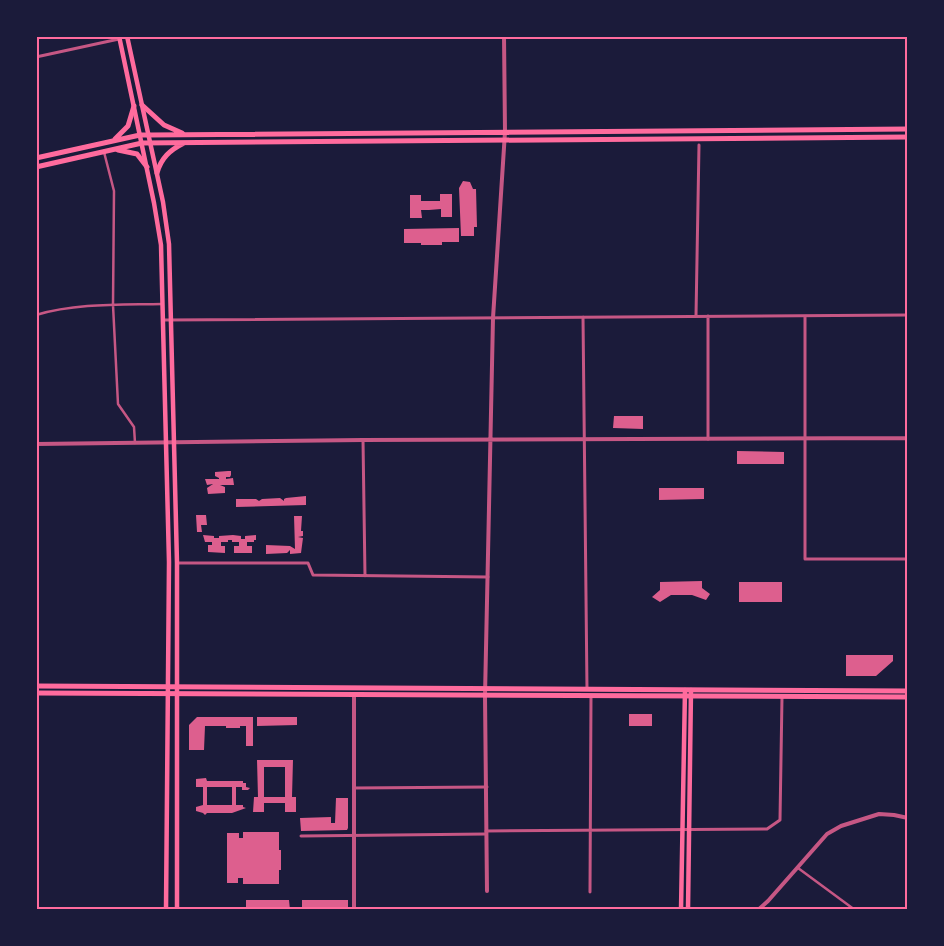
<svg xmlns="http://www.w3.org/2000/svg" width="944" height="946" font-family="'Public Sans',sans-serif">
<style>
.building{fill:#dd5f8e;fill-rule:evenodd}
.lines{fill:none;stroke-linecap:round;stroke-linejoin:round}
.pedestrian{stroke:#c65784;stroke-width:2.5}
.minor{stroke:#c65784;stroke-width:3}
.tertiary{stroke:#c65784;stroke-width:4}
.secondary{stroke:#ff6b9d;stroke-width:4.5}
.primary{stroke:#ff6b9d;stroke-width:5}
.neatline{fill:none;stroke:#ff6b9d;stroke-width:2}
</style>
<rect width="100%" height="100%" fill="#1b1b3a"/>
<path class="building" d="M463,181L470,182L473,189H476L477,227H474V236H461L459,188Z
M440,194H452V217H441V209L429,210H421L422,218H410V195H421V201H440Z
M459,228V242H442V245H421V243H404V229Z
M614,416H643V429L613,428Z
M737,451L784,452V464H737Z
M228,471H231V475L230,477H226V479L233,478L234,485H220L225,487V493L208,494L207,488L213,484L207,485L205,479H219V478L215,476V472Z
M659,488H704V499L659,500Z
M306,496V505L236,507V499H256L259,501L262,499L280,498L284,501V499L286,498Z
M196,515H206L207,525H201L202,532H197Z
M294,516H302L301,531H303V536L298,537L303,538L301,553L290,554V550L287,553L266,554V545L290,546L295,549Z
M203,535L214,536V538H219V536L233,535L241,536V539H245V536L256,535V540H254V542H247V546H252V553H234V546H239V542H232V540H228V542H221V546H225V553L208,552V545H212V542H205Z
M702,581V588L710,594L706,600L692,595H671L660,602L652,597L660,590V582Z
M739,582H782V602H739Z
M846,655H893V661L876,676H846Z
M629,714H652V726H629Z
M197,717H253V746H246V726H240V728H226V726H205L204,750H189V725Z
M257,717H297V725L257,726Z
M257,760H293L292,797H296V812H285V803H264V812H253L254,797H258ZM264,767H285V797H264Z
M206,778L207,781H243V783H246V787L250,788L248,790H242V787H236V805H243V807L246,808L232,813H207L205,815L203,813L196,811V807L203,805V787H196V779ZM207,787H232V805H207Z
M336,798H348V828L347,830L301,831L300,818L331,817V823H335Z
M243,832H279V850H281V870H279V884H243V878H238V883H227V833H239V838H243Z
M246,900H289L290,910H246Z
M302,900H348V910H302Z"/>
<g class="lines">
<path class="pedestrian" d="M104,152L114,191L113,305L118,404L134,427L135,443
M36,315C77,303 120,305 162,304
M798,868L855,910"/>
<path class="minor" d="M36,57L119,39
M696,316L699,145
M805,316V559H908
M583,317L587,689
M164,320L908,315
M708,439V316
M363,440L365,576
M177,563H308L313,575L488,577
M354,788L487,787
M486,831L767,829L780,820L782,697
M301,836L486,834
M590,892L591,696"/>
<path class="tertiary" d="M36,444L363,440L908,438
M907,693L908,427
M487,891L485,696L493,318L505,132L504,36
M354,910V696
M758,910L768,901L827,834L841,826L879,814L894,815L908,818"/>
<path class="secondary" d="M119,36L154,203L161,245L169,562L166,910
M127,36L163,202L169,244L177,563V910
M681,910L685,690
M688,910L691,690"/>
<path class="primary" d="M142,105L164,125L182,133
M115,139L128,126L134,106
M118,150L137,154L147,167
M36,158L140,135H149L908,129
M36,167L142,143L908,137
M157,173C161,158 170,150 184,143
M36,686L908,691
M36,693L908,697"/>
</g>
<rect width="944" height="946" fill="none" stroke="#1b1b3a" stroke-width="75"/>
<rect x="38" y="38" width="868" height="870" class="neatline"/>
</svg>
